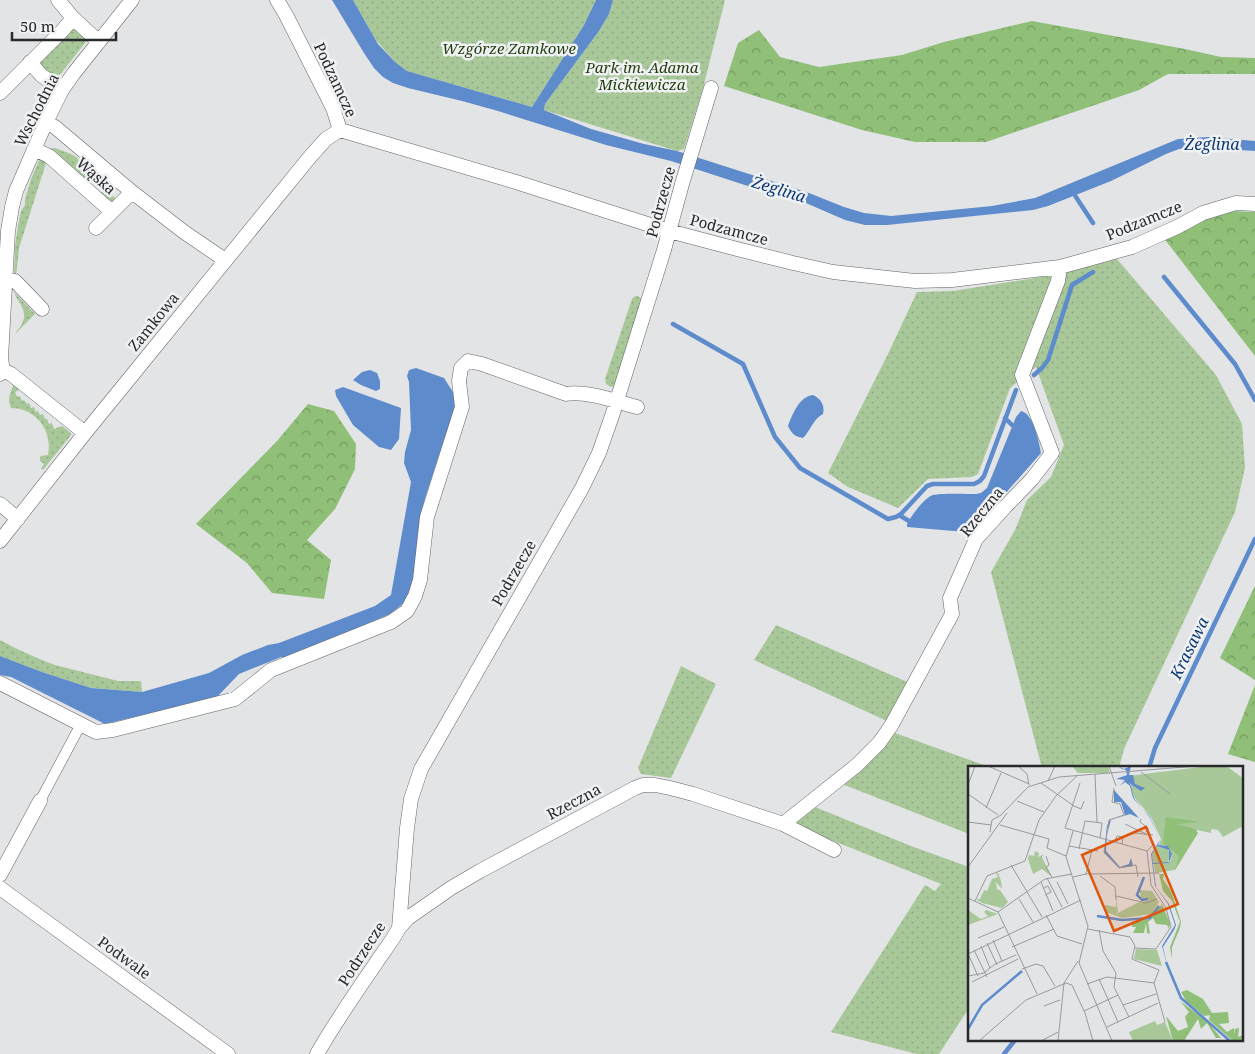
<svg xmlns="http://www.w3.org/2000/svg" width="1255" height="1054" font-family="'Noto Serif',serif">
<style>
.green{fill:url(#green-dots)}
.forest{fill:url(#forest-crowns)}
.water{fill:#5e8bcc}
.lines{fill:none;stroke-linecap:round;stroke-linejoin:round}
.stream{stroke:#5e8bcc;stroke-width:4.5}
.pedestrian-casing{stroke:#626466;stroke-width:11}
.minor-casing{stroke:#626466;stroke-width:15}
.pedestrian{stroke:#fff;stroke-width:10}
.minor{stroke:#fff;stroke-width:14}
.labels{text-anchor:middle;stroke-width:5;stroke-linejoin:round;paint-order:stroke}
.park-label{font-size:15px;font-style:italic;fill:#1f3e0c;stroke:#f0f1f3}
.street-label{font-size:15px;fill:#28292a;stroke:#f0f1f3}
.water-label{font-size:16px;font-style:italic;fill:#0b3973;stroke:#f0f1f3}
.inset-river{fill:none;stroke:#5e8bcc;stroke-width:2.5}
.inset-road{fill:none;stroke:#98999b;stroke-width:1}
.view{fill:#de570e;fill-opacity:0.15;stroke:#de570e;stroke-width:2.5}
.inset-edge{fill:none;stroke:#28292a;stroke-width:2.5}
</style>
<defs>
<pattern id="green-dots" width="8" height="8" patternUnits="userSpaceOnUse" patternTransform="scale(1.25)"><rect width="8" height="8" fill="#a9c89a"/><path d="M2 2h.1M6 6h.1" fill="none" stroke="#91ac85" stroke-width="1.8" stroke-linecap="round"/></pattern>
<pattern id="forest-crowns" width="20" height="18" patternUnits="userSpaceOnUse" patternTransform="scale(1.25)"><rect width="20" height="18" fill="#90bf78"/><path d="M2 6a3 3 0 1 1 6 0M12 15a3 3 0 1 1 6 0" fill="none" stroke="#769b63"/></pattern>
</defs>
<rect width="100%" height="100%" fill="#e2e4e6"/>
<path class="green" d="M353,0H596L584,25L532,107L407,71L395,62L376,40Z
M613,0H725L703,88L684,149L677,151L544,110L545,104L599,31L609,14Z
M71,27H76L88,39L60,75C50,77 45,70 40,63Z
M54,148C61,150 67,152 73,155C85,162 85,179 95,188C102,195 112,192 118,201L112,203L49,149Z
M41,156L47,160L19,248L16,277L14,276L15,246L19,220L21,211L25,205V199L31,179Z
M85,157L119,187C96,197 92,173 85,157Z
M1117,259L1216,375L1242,424L1245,468L1235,512L1124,749L1119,768H1042L991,572L1015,530L1027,500L1051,477L1064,445L1036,367L1010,388L978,474L972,477L928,479L898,508L848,487L828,473L887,356L917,292L953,291L1060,274Z
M13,285H15L14,292L35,314L16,333V332C36,309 13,304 13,285Z
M637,296L640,297L642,301L615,386L611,387L606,384L605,379L632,299L634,297Z
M10,380L23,388L15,392L17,397L20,396L22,401L24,400L27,404L29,403L31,408L34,407L36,412L38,411L40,415L43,414L45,419H47L49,424L52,423L54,429L62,426L71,433V435L43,470L41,468L44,464L40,461C39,454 43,456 48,455C53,431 36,408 11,408C7,399 10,394 13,386Z
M776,625L912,684L889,722L754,660Z
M0,640L15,648L37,658L55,665L118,681H141L142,692L91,688L42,672L0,656Z
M681,666L716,684L671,778L641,774L638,768Z
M895,733L992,768H969V834L842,784L870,762L868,759Z
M815,807L911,846L969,867V1008L939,1054H917L831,1032L925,885L935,891L941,884L791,824Z"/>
<path class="forest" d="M1032,21L1185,49L1221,57L1255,58V74H1168L1139,90L986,142H915L862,130L724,86L738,43L759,30L780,57L819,67L902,55L944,42Z
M1233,211L1255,212V356L1156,228Z
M308,404L334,411L356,444L355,469L335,509L307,540L331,560L324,599L272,593L247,563L196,524L277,441Z
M1255,586V680L1220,658Z
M1255,685V762L1228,754Z"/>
<path class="water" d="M332,0H353L378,44L395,62L407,71L532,107L584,25L596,0H613L609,14L599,31L545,104L544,110L591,129L644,144L677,151L809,193L844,207L864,213L891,216L992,206L1035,198L1178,139L1208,137L1255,141V151L1192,147L1179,149L1166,154L1111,181L1048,206L1033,210L887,225H865L845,220L799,200L769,193L671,161L606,145L498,111L462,101L408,88L393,83L383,77L374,68L364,53Z
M416,368L444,378L458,400L442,446L425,498L421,518L412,587L405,602L390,614L288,658L281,657L239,674L217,697L105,724L11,677L0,675V656L42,672L91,688L142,692L209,673L242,655L268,645L279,643L375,606L391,595L411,482L404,463L405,452L411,430L409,382L407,376L409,370Z
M370,370L377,373L380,381V389L376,391L361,385L353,380L362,372Z
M343,387L401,408L399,439L391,450L379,447L353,425L336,396L335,390Z
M813,395C821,399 825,405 823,414C813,419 811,430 803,438C794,436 792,434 788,426C793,413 799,397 813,395Z
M1021,411C1033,413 1039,441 1041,453L982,520L974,529L966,532L907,527V524C911,516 924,498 933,495C941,493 966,494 976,494L981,493L987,488L1016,417Z"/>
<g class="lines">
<path class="stream" d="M1072,191L1093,223
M1164,277L1235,364L1255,400
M673,324L743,364L775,437L800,468L888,519L896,517L901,514L927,486L933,484H974L980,481L984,476L1016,390
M1034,375L1042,368L1048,360L1072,285L1093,272
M1005,418L1012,425
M899,515L909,521
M1149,768L1155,748L1255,539
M1004,1054L1015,1040"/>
<g class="pedestrian-casing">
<path id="pedestrian" d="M40,801L81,724"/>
</g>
<g class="minor-casing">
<path id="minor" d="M58,0L73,18
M277,0L286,15L333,108L340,130
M30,62L41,75L62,90
M0,93L63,30L73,18L99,42
M340,130L516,182L669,231L737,249L793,263L833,272L915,281L952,280L1060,267L1132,247L1177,227L1203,213L1236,203L1255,204
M34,149L49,156L112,212L132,192L55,127L46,122
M132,192L184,232L225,260
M96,228L112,212
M0,285L5,281H15L42,309
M3,372L1,358L8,231L12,207L16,191L46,122L62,90L74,73L132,0
M0,374L3,372H7L11,374L85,433
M0,504L18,519
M0,541L85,433L309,158L326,139L340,130
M0,683L96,732L113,730L235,699L271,670L391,622L407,611L415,596L420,580L427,517L462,407L459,381L461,368L468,361L482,364L566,394C585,390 618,402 637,407
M783,824L857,765L879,743L891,726L952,614L950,598L976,539L1005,507L1032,479L1052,453L1022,375L1058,281L1060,267
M0,875L40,801
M0,888L228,1054
M399,928L408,918L451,888L480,871L635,788L643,785H655L670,788L693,794L783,824L834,850
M317,1054C334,1024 354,995 374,966C382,953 392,942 399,928L407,828L411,799L421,769L582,488L599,453L613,413L664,250L682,184L711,88"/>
</g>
<use href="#pedestrian" class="pedestrian"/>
<use href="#minor" class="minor"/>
</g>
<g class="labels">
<g class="park-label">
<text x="509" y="54">Wzgórze Zamkowe</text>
<text x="642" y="73">Park im. Adama<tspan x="642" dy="17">Mickiewicza</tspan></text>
</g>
<g class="street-label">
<text transform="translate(335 80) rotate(65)" y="5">Podzamcze</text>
<text transform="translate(37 110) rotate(-63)" y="5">Wschodnia</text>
<text transform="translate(96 176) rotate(42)" y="5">Wąska</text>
<text transform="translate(661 202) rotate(-75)" y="5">Podrzecze</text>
<text transform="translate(1144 221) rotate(-22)" y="5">Podzamcze</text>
<text transform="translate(729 230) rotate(15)" y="5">Podzamcze</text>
<text transform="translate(154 322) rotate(-51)" y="5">Zamkowa</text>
<text transform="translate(982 512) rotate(-51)" y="5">Rzeczna</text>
<text transform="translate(514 573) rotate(-60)" y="5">Podrzecze</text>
<text transform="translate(574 802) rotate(-28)" y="5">Rzeczna</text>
<text transform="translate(362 954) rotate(-57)" y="5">Podrzecze</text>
<text transform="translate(124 958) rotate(36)" y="5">Podwale</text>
</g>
<g class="water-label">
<text x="1212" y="150">Żeglina</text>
<text transform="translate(779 189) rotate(17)" y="6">Żeglina</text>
<text transform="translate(1189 648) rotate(-64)" y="6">Krasawa</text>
</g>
</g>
<g transform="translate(968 766)">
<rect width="275" height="275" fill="#e2e4e6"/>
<path d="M104,0H140L142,7H110ZM241,0H258L275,12V60L255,71L250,64L243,63V67L229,64L207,104L187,107L184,88L189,80L200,83L203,92L199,97L187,98L201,97L203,94L204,88L200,80L191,79L193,73L183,51L166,31L160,10ZM67,85L71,87L70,91L76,88L74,91L83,110L74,103L65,108L60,93L61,89L66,90ZM28,107H30L33,115L34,123L28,116L29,124L26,123L32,124L40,136L34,142L14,137L8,133H12L16,124L19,125L24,113L30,111ZM171,124L184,125L191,136L184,148L154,152L138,146L137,139L148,141V131L150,146L148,148L169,137L182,134L174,133ZM0,144L13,153L20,150L16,146L18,144L30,148L0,159ZM168,183L189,184L194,200L166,193ZM187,255L189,259L197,256L205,275H165L161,266Z" fill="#a9c89a"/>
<path d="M198,51L232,56L208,58L227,63L230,67L207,104L211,90L195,77ZM191,108H196L195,113L203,125L213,156L212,162L204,181V192L202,181L212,156L204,135L195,125ZM194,138L202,157L201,163L199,159L188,158L185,152L180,156L182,168L179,167L178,157L176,167H165L168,161H164V156L183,153ZM219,224L235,233L244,247L260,246L261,257L251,258L259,266L266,262L267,269V263L271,262L270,271L275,269V275H265L241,254L242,249L236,250L218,235L213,226ZM212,235L240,256L253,272H248L239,257L233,263L230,253L216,275H205L198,250L210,265L220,261L217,251L221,246Z" fill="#90bf78"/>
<path d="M230,30H240V34H231L240,35L239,52L228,51ZM205,31H223L225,40L221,44L205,43L202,37ZM257,38L272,47L266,54L253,44Z" fill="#a9c89a"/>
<path d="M150,0L156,3L163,0L161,9H165L167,18L177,22L173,25L161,17L163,20L166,32L182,52L192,74L190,79L200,80L204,88L201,97L185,98L188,121L201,138L208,159L206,164L195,181L199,199L194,180L207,159L200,138L187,120L183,88L192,74L182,51L165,32L162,20L157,16L152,20L157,14L148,13L159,9L158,4L154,3ZM189,80L201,84V96L185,97L184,88ZM146,24L171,52L162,48L143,54L139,68L138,85L152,101L161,98L163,92L165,100L152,102L136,87L139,60L141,55L157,49L153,36H146Z" fill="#5e8bcc" fill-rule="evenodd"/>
<path class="inset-river" d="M176,111L169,129L174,134L180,133M129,150L154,154L182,152L191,140M198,196L213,232L262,275M0,263L14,239L54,205"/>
<path class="inset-road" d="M20,0L61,18M50,0L59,8L61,19M141,0L148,20M173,6L202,28M127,8L129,56M80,15L87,0M73,17L106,40L113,43L116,35M112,17L97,62L179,85M0,19L7,0M146,22L144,36L152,38L156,49L141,54L136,86L151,102L168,99L170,111M0,28L30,49M49,35L76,46M18,42L33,7M33,49L60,21L91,11L229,0M173,53L172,56L180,62L179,66M0,56L23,59M157,58L178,68M32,59L81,73L79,82L98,90M105,65L98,91L120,160L111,197L144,275M22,66L24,54L33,49M155,71L167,67L185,69M147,76L149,70L155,71L154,78M101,80L130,85M111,83L117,55L134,57L132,72M78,90L81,99L78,101L84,111M43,99L74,151M0,101L39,47M118,108L124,84M132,110L147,121L148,134M105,111L118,108L191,107M79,112L94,141M73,116L85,145M89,116L100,138M76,122L80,120L83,126L77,129M148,130L178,137L189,133M0,132L30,146M51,133L65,156M7,135L19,110L57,95L71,54L88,30L110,9M30,146L69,228M30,146L77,113L104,108M78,149L89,170L114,178M120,163L162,171L167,180L164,193L191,204L186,217L197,256M131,164L135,185L148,207L146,221L161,251M10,172L36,161M25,174L34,195M19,177L29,199M13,180L22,202M44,181L86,163M167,182L188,183L203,161L198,142L183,119L179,85L186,78M6,184L19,211M0,188L113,134M0,188L10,210M54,203L68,198L75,200L87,220M0,210L16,207L27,198L48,189M131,213L150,256M4,216L50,193M119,218L139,211L186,217M155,239L188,228M76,240L92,234M116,245L150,229M139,261L190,237M11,275L58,234L98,217L104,219L117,247L125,275M73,275L90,266M90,275L96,217L110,195"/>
<path class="view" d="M178,61L210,138L146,165L114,89Z"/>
<rect width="275" height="275" class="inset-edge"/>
</g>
<path d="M12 32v8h104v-8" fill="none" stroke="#28292a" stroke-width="2.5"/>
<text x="20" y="32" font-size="15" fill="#28292a" stroke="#f0f1f3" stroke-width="4" paint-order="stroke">50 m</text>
</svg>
